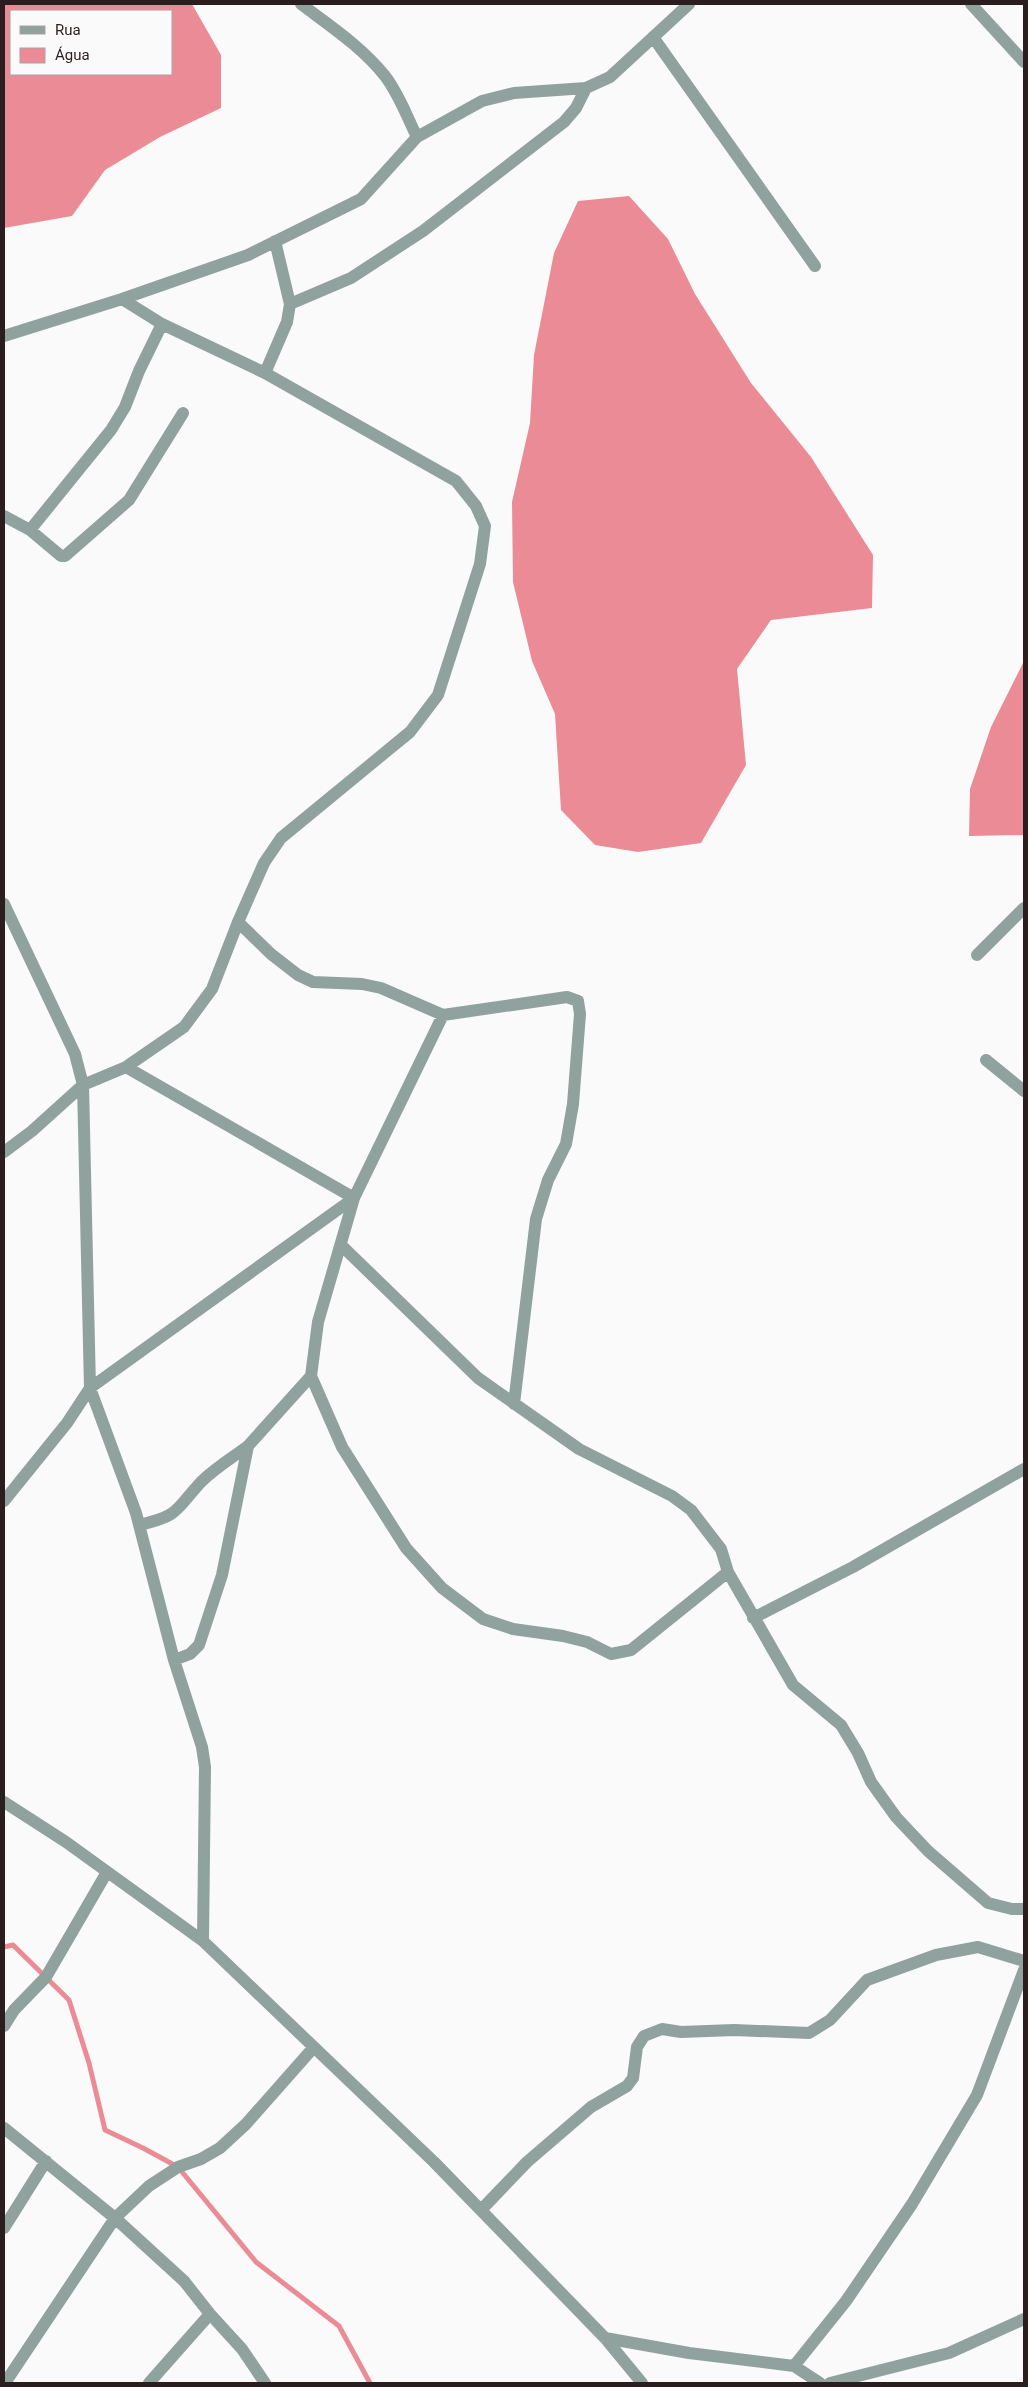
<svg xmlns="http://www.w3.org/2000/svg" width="1028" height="2387" font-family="Roboto,sans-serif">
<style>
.water{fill:#eb8b95;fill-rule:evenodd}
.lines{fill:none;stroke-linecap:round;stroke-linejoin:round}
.stream{stroke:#eb8b95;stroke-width:5}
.minor{stroke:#8fa29d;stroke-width:12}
</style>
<rect width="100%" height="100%" fill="#fafafa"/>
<path class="water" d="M4,4H192L221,55V108L160,137L105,170L72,216L4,228ZM11,11H171V74H11Z
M629,196L668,239L695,294L751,383L811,457L873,555L872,608L771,620L737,669L746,765L701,843L638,852L595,845L561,810L555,714L532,661L513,582L512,502L530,423L534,355L554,253L578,201Z
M1024,661V835L969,836L970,789L991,727Z"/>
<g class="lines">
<path class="stream" d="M4,1947L13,1945L69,2000L89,2063L105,2130L143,2148L178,2167L256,2262L339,2326L370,2383"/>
<path class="minor" d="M301,4C330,26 362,47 385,76C399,94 407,117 417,137
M971,4L1024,62
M653,37L815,266
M290,304L351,278L423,231L564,122L576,108L586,88
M4,336L122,299L248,255L361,199L417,137L482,101L514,93L586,88L610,77L689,4
M265,373L287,322L290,304L275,241
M4,516L30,530L61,556H65L129,500L183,413
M30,530L111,430L125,407L139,371L162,324
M4,904L75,1054L83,1085L90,1388L136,1513L174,1660L202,1747L205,1767L203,1941
M238,922L271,954L298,975L313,982L362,984L381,988L443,1015L567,997L578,1001L580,1014L573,1104L566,1144L548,1180L536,1219L514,1404
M977,955L1024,908
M986,1060L1024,1091
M126,1067L354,1198L318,1322L311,1376L342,1447L406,1548L442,1588L483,1619L513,1629L563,1636L587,1642L611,1654L631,1650L728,1572
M4,1152L32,1131L83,1085L126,1067L184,1027L212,989L238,922L264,863L281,838L410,732L438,695L480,564L485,526L476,506L456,481L265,373L162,324L122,299
M341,1245L478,1378L579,1449L672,1496L691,1510L721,1549L728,1572L793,1685L841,1725L858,1753L871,1782L896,1817L928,1851L988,1903L1012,1909H1024
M4,1501L67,1423L90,1388L354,1198L443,1015
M139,1525C180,1516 175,1510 201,1482C215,1468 232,1458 248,1446
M753,1618L853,1567L1024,1469
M174,1660L190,1654L199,1645L222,1575L248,1446L311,1376
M4,1802L66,1842L203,1941L434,2162L605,2338L642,2383
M4,2026L14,2010L46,1977L107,1872
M4,2128L115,2218L184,2281L210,2314L242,2349L265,2383
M481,2210L527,2162L591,2107L627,2086L633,2078L637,2047L644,2036L662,2029L681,2032L734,2030L809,2033L830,2020L867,1980L936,1955L978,1947L1024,1961
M4,2228L46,2161
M605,2338L689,2353L794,2366L820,2383
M794,2366L846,2301L912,2204L977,2095L1024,1970
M5,2383L115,2218L149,2186L178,2167L201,2159L220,2148L246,2124L314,2047
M149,2383L210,2314
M830,2383L949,2353L1024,2319"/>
</g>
<rect width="1028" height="2387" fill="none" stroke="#2c1d1e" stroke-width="10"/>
<rect x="10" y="10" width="162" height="65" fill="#fafafa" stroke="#a8a2a2"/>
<rect x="20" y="26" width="25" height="8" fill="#8fa29d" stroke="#a8a2a2"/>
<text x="55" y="35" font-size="15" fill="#2c1d1e">Rua</text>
<rect x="20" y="48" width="25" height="15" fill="#eb8b95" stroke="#a8a2a2"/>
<text x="55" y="60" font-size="15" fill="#2c1d1e">Água</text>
</svg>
